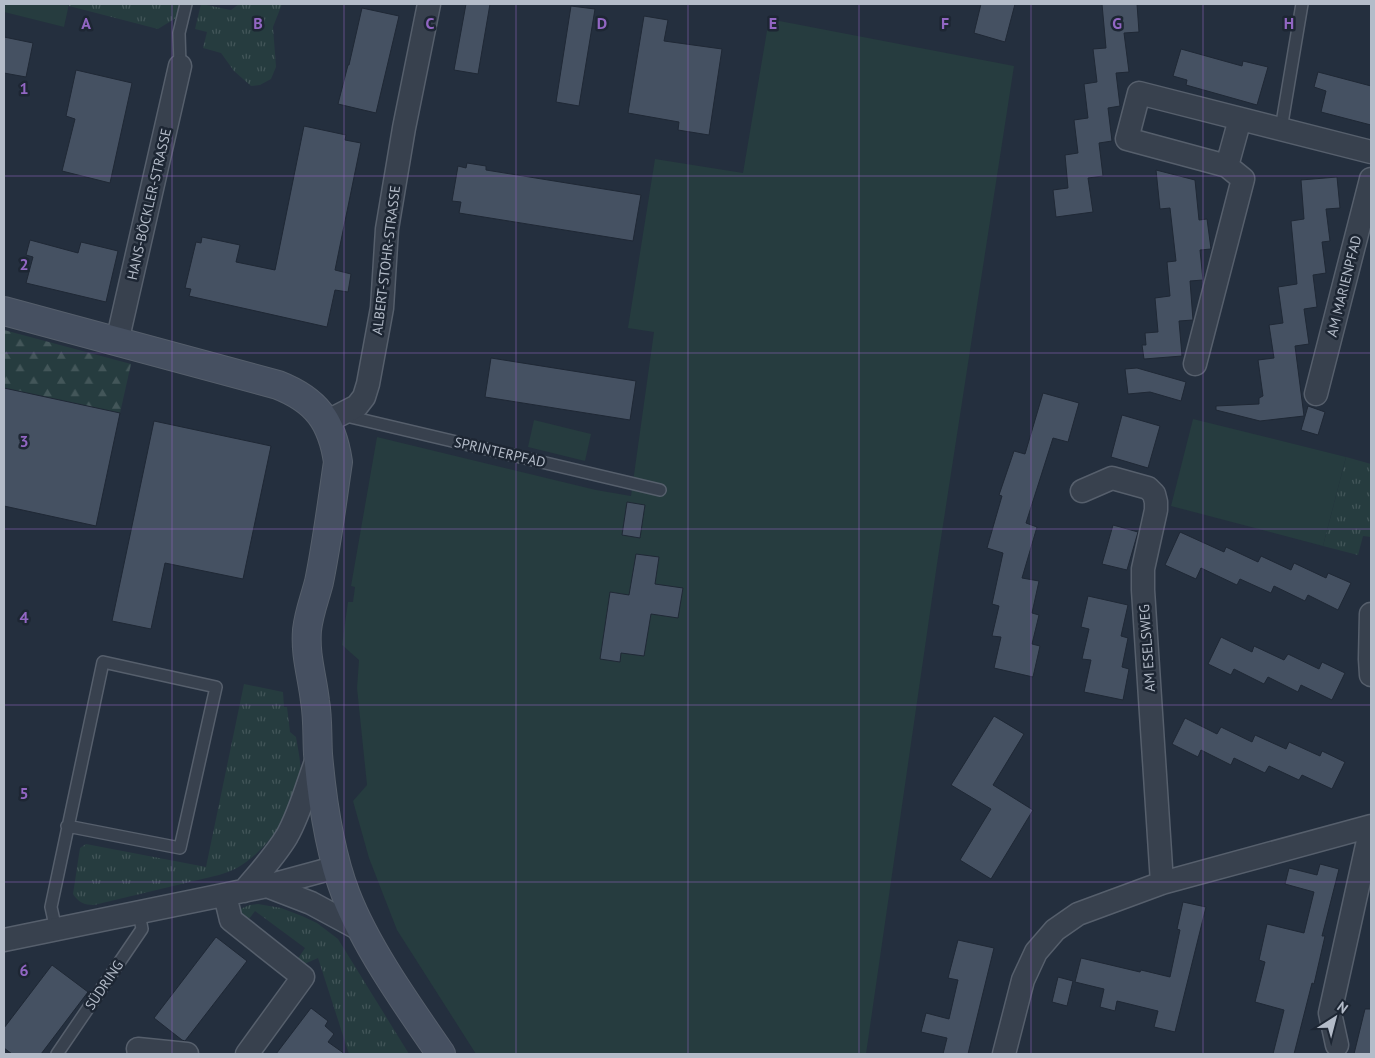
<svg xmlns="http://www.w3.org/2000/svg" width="1375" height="1058" font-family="'PT Sans',sans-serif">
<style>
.grass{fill:url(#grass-tufts)}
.forest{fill:url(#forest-firs)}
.green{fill:#263c3f}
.building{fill:#455162;stroke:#1f2835}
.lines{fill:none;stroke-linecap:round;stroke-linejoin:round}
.lane-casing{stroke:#565f6c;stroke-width:14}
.street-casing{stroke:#565f6c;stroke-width:25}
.secondary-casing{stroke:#565f6c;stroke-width:30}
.lane{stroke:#38414e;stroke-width:11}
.street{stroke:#38414e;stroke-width:22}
.secondary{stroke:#465061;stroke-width:28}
.grid{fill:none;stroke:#9266c3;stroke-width:1;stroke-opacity:0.55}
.labels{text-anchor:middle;stroke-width:5;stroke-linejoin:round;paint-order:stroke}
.street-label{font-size:14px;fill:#b4bcc9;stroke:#1d2633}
.grid-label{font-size:16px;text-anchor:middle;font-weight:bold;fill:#9266c3;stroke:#1d2633;stroke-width:5;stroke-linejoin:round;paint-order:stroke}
</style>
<defs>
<pattern id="grass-tufts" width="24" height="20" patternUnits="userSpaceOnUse" patternTransform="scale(1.25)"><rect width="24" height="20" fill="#263c3f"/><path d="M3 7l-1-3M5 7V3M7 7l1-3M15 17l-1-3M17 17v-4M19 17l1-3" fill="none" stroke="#435659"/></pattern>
<pattern id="forest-firs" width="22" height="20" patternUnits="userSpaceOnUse" patternTransform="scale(1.25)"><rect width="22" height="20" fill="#263c3f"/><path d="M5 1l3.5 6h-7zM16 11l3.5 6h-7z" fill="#435659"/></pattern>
</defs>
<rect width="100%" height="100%" fill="#242f3e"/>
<path class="grass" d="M69,4H180L176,18L158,29L69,6Z
M201,4L231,10L239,4H282L273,27L276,67L271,79L260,85L251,86L234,71L221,53L203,48L207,32L195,29Z
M1346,457L1371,464V537L1363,536L1358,555L1323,546Z
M244,684L283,692L284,707H287L290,732L296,737C298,750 302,765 300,779C296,810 265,853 237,868C231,871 225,873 219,875L94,905C84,905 78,902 73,894L80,848L86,844L206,867Z
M258,904L281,908L302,916L317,923L338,939L409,1054H349L318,958L302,965L297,960L305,948L255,911L246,923L240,909L250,905Z"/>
<path class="forest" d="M4,330L131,364L120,413L4,388Z"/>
<path class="green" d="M4,4H69L64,27L4,12Z
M769,19L1014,66L937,564L866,1054H476L397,930L369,858L353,801L367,785L357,688L359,660L342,645L348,602H353L355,587L351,586L377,437L596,490L631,496L654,332L628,328L655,159L743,173Z
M1193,419L1346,457L1323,546L1171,506Z
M534,420L591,434L585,461L528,447Z"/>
<path class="building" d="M466,4H490L478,74L454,70Z
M981,4H1015L1005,42L974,33Z
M1102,4H1137L1139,32L1124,33L1129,72L1116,73L1120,106L1108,108L1112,141L1099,143L1103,176L1088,178L1093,212L1056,217L1053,190L1068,188L1065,155L1078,153L1074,120L1088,118L1084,84L1097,82L1093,49L1106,48Z
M571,6L595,9L579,106L556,102Z
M362,8L399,16L376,113L338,104L348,65H349Z
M644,16L668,20L664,41L722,49L709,135L678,130L679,122L628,113Z
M4,37L33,43L26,77L4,73Z
M1181,49L1242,66L1243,61L1268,67L1257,105L1186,85L1187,80L1173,76Z
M76,70L132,83L110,183L62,171L75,119L66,116Z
M1318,72L1371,86V125L1321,112L1326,91L1314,87Z
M304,126L346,135L345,140L361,143L335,270L351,274L348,292L335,290L327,327L189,296L191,289L185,288L196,242L201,243L202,237L240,245L236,262L275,270Z
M467,163L486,166V170L641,195L633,241L459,213L461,202L452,201L458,166L466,168Z
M1156,170L1195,180L1199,220L1207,219L1211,249L1200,250L1203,280L1190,281L1193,320L1179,321L1182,356L1144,359L1142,345H1146L1145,333L1158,332L1155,298L1170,296L1167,262L1176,261L1170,208L1160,209Z
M1337,177L1340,208L1326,209L1330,241L1322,242L1326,273L1313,275L1317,307L1304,309L1309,344L1295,346L1304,416L1260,421L1216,410V406L1259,404V398L1263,396L1258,360L1274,358L1269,325L1283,323L1278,287L1297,284L1291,221L1304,219L1301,180Z
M30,240L78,253L81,242L118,251L106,302L26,283L33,257L26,255Z
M491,358L636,381L630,420L485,397Z
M1137,368L1186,382L1181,401L1150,392L1128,394L1125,369Z
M4,388L120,413L96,526L4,506Z
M1043,393L1079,403L1068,442L1053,438L1026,523L1037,527L1022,578L1039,581L1032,613L1039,615L1032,644L1040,646L1033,677L994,668L1001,637L992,636L999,606L992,604L1003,553L987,548L1002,496L999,495L1014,451L1025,454Z
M1308,406L1325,412L1318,435L1301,430Z
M1122,415L1160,426L1148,468L1111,457Z
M154,421L271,446L243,579L165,563L151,629L112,621Z
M627,502L645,505L640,538L622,535Z
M1113,525L1138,532L1127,570L1102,564Z
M1180,532L1224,552L1226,547L1258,562L1261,556L1291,570L1294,563L1326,578L1328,573L1351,583L1338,610L1308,595L1305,601L1274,586L1271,593L1240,579L1237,585L1201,568L1196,579L1165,565Z
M636,554L659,557L655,584L683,588L678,618L651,614L644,656L621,653L620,662L600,659L610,592L629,595Z
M1088,596L1128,605L1121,636L1128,638L1122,667L1129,669L1123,700L1084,692L1091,660L1082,659L1089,629L1081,627Z
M1221,637L1252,652L1254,646L1284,660L1288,654L1319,669L1322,662L1345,673L1332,700L1301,685L1298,692L1268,677L1264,684L1234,669L1231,675L1208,664Z
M994,716L1024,734L993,785L1033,810L991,879L960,860L991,809L951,785Z
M1185,718L1217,734L1221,727L1252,742L1255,735L1286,749L1289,742L1320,756L1322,751L1345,762L1332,789L1302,775L1299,780L1269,766L1265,773L1234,758L1231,765L1201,750L1198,757L1172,744Z
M1320,864L1339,869L1322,936H1325L1314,984L1312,983L1294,1054H1273L1284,1010L1255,1002L1265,962L1259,960L1267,924L1304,933L1314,892L1285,884L1289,868L1317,875Z
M1183,902L1206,907L1175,1032L1154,1027L1158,1011L1117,1001L1115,1011L1100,1007L1104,989L1075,982L1081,958L1140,972L1141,970L1170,977L1180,930L1177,929Z
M216,937L247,961L185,1041L182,1040L154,1018Z
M958,940L994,948L968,1054H943L947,1038L921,1032L926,1013L949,1019L958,980L948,978Z
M52,965L88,992L41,1054H12L4,1048V1028Z
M1058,977L1073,981L1067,1006L1052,1002Z
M311,1008L328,1021L325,1026L334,1034L328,1042L345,1054H276Z
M1365,1009H1371V1054H1354Z"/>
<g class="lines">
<g class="lane-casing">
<path id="lane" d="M180,66L179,33L186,4
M1281,129L1302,4
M342,415L660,490
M56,930L51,907L103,662L216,687L180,848L67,826
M57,1054L142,929L139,913"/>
</g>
<g class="street-casing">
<path id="street" d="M1240,119L1227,166L1127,139L1139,93L1371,152
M117,342L180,66
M1195,364L1243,179L1227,166
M1316,394L1371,179
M326,422L357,406L364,397L368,384L382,308L387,229L404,128L429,4
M1082,491L1112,478L1148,488L1154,494L1156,502V510L1143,569V590L1162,883
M1371,614L1370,659L1371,675
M267,886L311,903L363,931
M244,891C259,873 275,856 287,836C301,811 308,782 318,756
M225,895L231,920L303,977L247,1054
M4,940L267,886L337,867
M1337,1045L1330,1013L1371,827
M138,1049L187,1054
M1004,1054L1023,980L1036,952L1055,930L1078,914L1162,883L1371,826"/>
</g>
<g class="secondary-casing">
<path id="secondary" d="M4,311L278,385C316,400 332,421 338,462C332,502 327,543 319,582C315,598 309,612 307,630C305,656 312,675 315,701C318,718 317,736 318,754C322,800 329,851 346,895C367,949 408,1006 441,1054"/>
</g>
<use href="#lane" class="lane"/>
<use href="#street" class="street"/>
<use href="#secondary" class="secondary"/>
</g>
<path class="grid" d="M172,4V1054M344,4V1054M516,4V1054M688,4V1054M859,4V1054M1031,4V1054M1203,4V1054M4,176H1371M4,353H1371M4,529H1371M4,705H1371M4,882H1371"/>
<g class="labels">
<g class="street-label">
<text transform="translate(149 204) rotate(-77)" y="5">HANS-BÖCKLER-STRASSE</text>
<text transform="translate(386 260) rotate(-83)" y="5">ALBERT-STOHR-STRASSE</text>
<text transform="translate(1344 286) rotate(-76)" y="5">AM MARIENPFAD</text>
<text transform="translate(500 452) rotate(13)" y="5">SPRINTERPFAD</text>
<text transform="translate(1147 648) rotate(-94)" y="5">AM ESELSWEG</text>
<text transform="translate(104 985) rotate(-56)" y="5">SÜDRING</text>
</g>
</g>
<g class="grid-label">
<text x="86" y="29">A</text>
<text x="258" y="29">B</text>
<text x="430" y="29">C</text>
<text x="602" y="29">D</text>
<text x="773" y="29">E</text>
<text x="945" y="29">F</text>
<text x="1117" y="29">G</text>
<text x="1289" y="29">H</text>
<text x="24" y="94">1</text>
<text x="24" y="270">2</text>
<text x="24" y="447">3</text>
<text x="24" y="623">4</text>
<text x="24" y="799">5</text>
<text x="24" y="976">6</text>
</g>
<rect width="1375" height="1058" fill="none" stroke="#b4bcc9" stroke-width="10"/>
<g transform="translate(1335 1018) rotate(36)" stroke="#1d2633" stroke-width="4" paint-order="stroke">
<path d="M0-4L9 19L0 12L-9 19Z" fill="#b4bcc9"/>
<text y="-8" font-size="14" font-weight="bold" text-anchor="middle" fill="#b4bcc9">N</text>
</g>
</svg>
